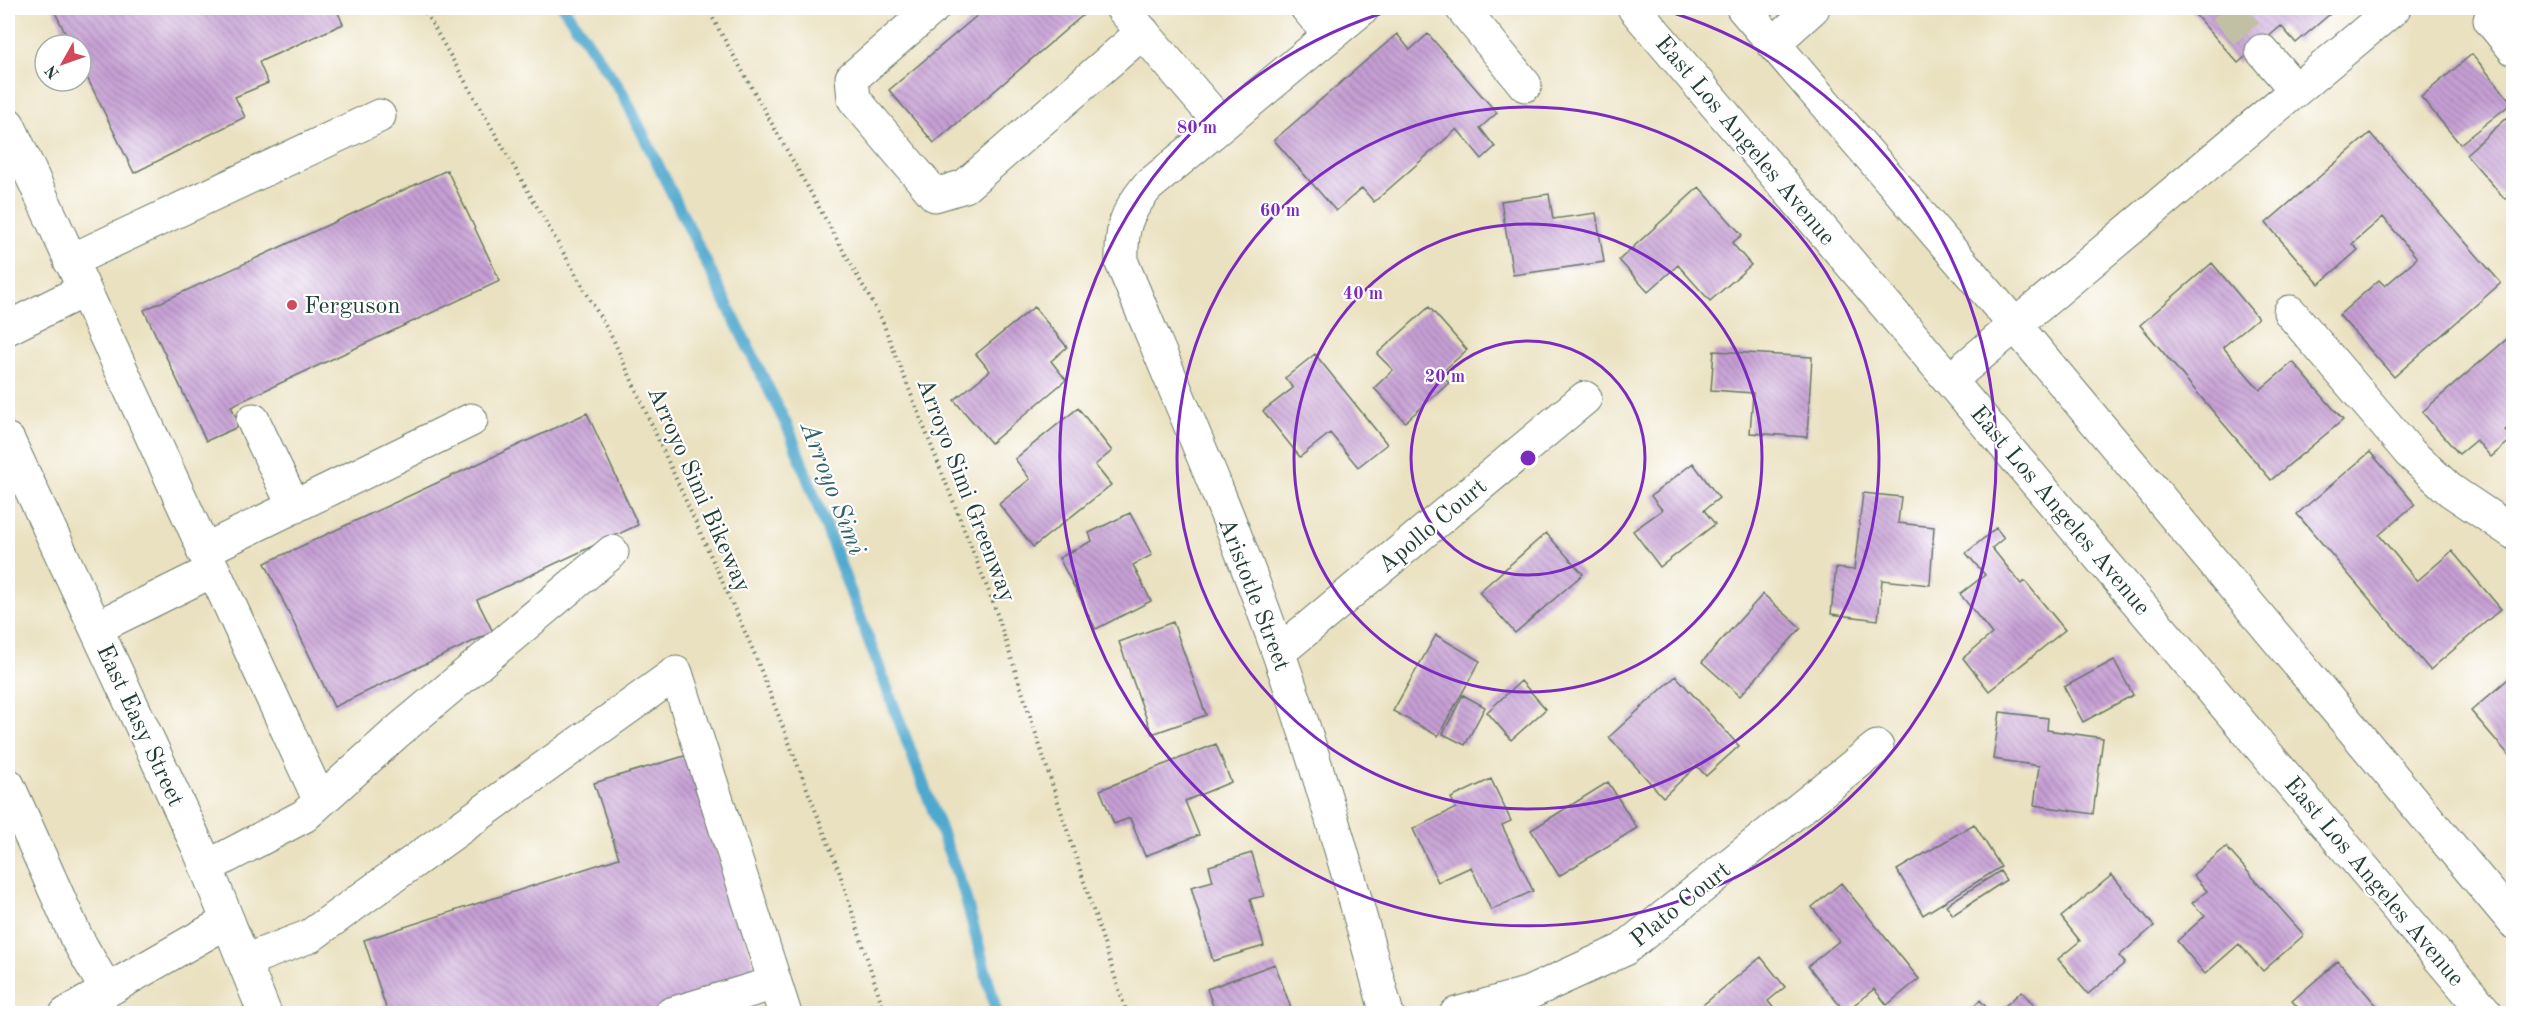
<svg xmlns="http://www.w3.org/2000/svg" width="2521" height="1021" font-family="'Old Standard TT',serif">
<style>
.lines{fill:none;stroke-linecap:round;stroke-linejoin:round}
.stream{stroke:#4fa8cd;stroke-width:12}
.building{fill:url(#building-back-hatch)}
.minor-tunnel{stroke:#c1c0a4;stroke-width:33;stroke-dasharray:33 16;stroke-linecap:butt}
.minor-casing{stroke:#667665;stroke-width:35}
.major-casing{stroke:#667665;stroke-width:35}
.path{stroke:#667665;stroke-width:4;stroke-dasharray:1.5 4.5;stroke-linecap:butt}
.minor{stroke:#fff;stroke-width:33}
.major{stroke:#fff;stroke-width:33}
.ring{fill:none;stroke:#7b2cbf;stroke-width:3}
.poi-dot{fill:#d1495b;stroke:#fff;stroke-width:2}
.labels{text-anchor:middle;stroke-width:4.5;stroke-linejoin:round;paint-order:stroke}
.street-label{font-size:24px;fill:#1f3d34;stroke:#fff}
.poi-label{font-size:24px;fill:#1f3d34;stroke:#fff;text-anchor:start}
.water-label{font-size:26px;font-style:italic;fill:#30626a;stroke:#fff}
.centre{fill:#7b2cbf;stroke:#fff;stroke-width:3}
.ring-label{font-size:18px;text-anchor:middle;font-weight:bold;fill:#7b2cbf;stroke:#fff;stroke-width:4.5;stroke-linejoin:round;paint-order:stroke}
</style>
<defs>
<pattern id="building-back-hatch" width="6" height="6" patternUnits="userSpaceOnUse" patternTransform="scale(1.5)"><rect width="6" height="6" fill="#c69fd4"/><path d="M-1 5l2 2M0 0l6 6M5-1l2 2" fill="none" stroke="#a083ad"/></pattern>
</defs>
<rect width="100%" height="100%" fill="#fff"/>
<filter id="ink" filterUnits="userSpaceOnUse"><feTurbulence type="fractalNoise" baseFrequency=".0167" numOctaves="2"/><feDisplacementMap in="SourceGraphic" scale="12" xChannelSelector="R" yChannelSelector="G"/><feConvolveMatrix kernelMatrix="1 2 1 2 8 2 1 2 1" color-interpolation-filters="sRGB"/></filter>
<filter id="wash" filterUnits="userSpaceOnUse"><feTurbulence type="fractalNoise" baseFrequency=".008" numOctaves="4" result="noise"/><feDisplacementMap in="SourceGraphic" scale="24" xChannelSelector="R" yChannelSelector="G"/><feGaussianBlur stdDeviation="1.35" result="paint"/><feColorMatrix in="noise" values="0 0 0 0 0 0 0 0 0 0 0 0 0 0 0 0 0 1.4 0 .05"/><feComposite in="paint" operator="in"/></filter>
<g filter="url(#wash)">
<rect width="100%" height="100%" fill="#eae1c0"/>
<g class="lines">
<path class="stream" d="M564,8L622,92L790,432L964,892L997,1014"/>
</g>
<g id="blocks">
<path class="building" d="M53,8H336L343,24L259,62L268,83L235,97L245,117L134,173L81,65V45H71Z
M986,8L1090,9L934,143L889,90Z
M2192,8H2337L2296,43L2281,26L2238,63L2190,9Z
M1397,34L1410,50L1428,34L1497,113L1480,128L1495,147L1482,159L1457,129L1374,202L1362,188L1336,211L1274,140Z
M2472,54L2512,103L2460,144L2421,97Z
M2514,112V192L2505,199L2466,154Z
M2370,133L2501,283L2394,377L2339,315L2379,280L2385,286L2417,258L2383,217L2352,244L2358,250L2319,284L2266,223Z
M447,170L500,281L231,406L240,426L206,441L144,310Z
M1699,187L1742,235L1732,243L1751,265L1710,301L1678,265L1648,292L1619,260Z
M1549,194L1553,219L1596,213L1604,262L1513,275L1501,201Z
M2212,263L2258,318L2223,347L2260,390L2293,362L2343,420L2271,480L2140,325Z
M1034,307L1067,347L1051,361L1066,380L991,443L954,400L990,371L976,354Z
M1429,307L1467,350L1440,374L1449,383L1405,422L1374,388L1393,370L1377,354Z
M2514,333V422L2505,430L2512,439L2491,457L2476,440L2459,454L2422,412Z
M1714,351L1812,357L1807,437L1750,433L1753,393L1711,390Z
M1315,354L1387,444L1358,467L1330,433L1300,457L1263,411L1293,388L1285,378Z
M1078,408L1112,451L1095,465L1111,485L1033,547L999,504L1030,479L1015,459Z
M587,413L638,525L477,600L493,632L334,707L265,563Z
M2370,452L2415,504L2379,535L2417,581L2452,551L2501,609L2430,670L2297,514Z
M1693,463L1719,498L1704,510L1715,524L1660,567L1633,531L1662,510L1651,496Z
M1863,493L1901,497L1898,523L1934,527L1930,585L1882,580L1878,620L1831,614L1836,568L1854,570Z
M1130,513L1152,555L1133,565L1151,601L1096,629L1059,558L1092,541L1089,533Z
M1996,528L2004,538L1992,548L2021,584L2025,581L2065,630L1989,691L1963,658L1992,634L1960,594L1985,575L1966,553Z
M1546,533L1583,574L1515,633L1479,592Z
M1763,594L1801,628L1740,696L1702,662Z
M1173,622L1206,715L1152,734L1119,642Z
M1436,635L1480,661L1438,736L1393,711Z
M2114,660L2133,695L2083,722L2064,687Z
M2514,674V761L2471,711Z
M1676,676L1739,746L1706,776L1697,766L1663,797L1609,737Z
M1521,681L1546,709L1511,740L1487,712Z
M1463,695L1485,707L1465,745L1443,734Z
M2000,712L2048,718L2047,730L2103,738L2093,814L2034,805L2039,766L1993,759Z
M1216,744L1231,782L1185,801L1199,835L1145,856L1130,818L1114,824L1100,790Z
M688,755L760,985L664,1014H388L364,940L619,858L594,783Z
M1491,779L1511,821L1502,825L1533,891L1491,910L1471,867L1438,882L1413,829L1456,808L1451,798Z
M1608,782L1637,828L1559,876L1531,830Z
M1974,824L2001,867L1923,915L1897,870Z
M2226,847L2304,935L2263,971L2239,944L2205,974L2177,941L2205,916L2192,903L2207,891L2193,875Z
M1252,853L1264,896L1250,899L1264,946L1213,961L1191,887L1213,881L1209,866Z
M2000,871L2006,880L1953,915L1946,905Z
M2112,875L2154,926L2119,956L2125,963L2088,994L2058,959L2080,941L2061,917Z
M1841,883L1919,979L1887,1005L1874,989L1845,1012L1808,966L1839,941L1812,907Z
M1761,957L1785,987L1768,1001L1778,1014H1692Z
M2338,961L2384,1014H2304L2292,1001Z
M1275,964L1293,1014H1216L1207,989Z
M2022,991L2041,1014H1996Z
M1980,1000L1992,1014H1965Z"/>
</g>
</g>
<g filter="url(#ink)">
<use href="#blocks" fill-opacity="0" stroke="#667665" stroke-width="1.5"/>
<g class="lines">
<path class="minor-tunnel" d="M2225,8L2262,51"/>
<g class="minor-casing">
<path id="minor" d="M933,8L852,78L854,99L935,195L965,186L1143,32
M1122,8L1222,125
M1307,8L1330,35
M1363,8L1147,187C1125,214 1121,228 1122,263C1176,392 1233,521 1279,654C1320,772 1354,893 1387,1014
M1462,8L1525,85
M2490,20L2514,49
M1774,43L1813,8
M2262,51L2296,90
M8,124L320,801
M70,261L379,116
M2290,312L2410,453L2450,490L2514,533
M8,328L84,290
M1950,380L2394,8
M253,420L294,507
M8,440L199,849L265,1014
M203,551L471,420
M96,628L212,571
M1279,652L1585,398
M8,785L76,937L106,989
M207,867L304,816L397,732L612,552
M244,961L310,936L676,673L785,1014
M66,1014L228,921
M671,1014L775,983
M1456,1014L1529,993L1623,950L1877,747"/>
</g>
<g class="major-casing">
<path id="major" d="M1634,8L2487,1014
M1743,8L2015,325L2514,922"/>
</g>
<path class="path" d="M423,8L614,341L753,650L839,871L885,1014
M707,8L881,318L994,605L1127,1014"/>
<use href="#minor" class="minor"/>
<use href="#major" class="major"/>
</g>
</g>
<g class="ring">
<circle cx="1528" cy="458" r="117"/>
<circle cx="1528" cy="458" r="234"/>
<circle cx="1528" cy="458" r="351"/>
<path d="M1657 8A468 468 0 1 1 1399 8"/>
</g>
<circle class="poi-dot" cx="292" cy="305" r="6"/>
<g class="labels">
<g class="street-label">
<text transform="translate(1746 140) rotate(50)" y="8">East Los Angeles Avenue</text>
<text transform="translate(700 489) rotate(66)" y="8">Arroyo Simi Bikeway</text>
<text transform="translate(967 490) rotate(69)" y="8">Arroyo Simi Greenway</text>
<text transform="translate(2061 510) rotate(50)" y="8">East Los Angeles Avenue</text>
<text transform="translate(1432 525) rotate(-40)" y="8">Apollo Court</text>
<text transform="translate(1255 594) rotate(69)" y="8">Aristotle Street</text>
<text transform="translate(141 725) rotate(65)" y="8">East Easy Street</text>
<text transform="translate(2375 881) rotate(50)" y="8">East Los Angeles Avenue</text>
<text transform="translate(1680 904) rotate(-39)" y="8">Plato Court</text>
</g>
<g class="poi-label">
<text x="304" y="313">Ferguson</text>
</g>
<g class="water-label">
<text transform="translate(834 488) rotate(69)" y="9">Arroyo Simi</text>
</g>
</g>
<circle cx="1528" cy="458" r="9" class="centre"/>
<g class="ring-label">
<text x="1197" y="133">80 m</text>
<text x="1280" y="216">60 m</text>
<text x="1363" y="299">40 m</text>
<text x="1445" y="382">20 m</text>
</g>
<rect width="2521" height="1021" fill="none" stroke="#fff" stroke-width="30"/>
<g transform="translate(63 63) rotate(230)"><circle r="28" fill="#ffffff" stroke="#a5b1ae" stroke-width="1.5"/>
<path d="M0-4.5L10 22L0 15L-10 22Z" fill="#d1495b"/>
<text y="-9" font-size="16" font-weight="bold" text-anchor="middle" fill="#1f3d34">N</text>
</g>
</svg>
